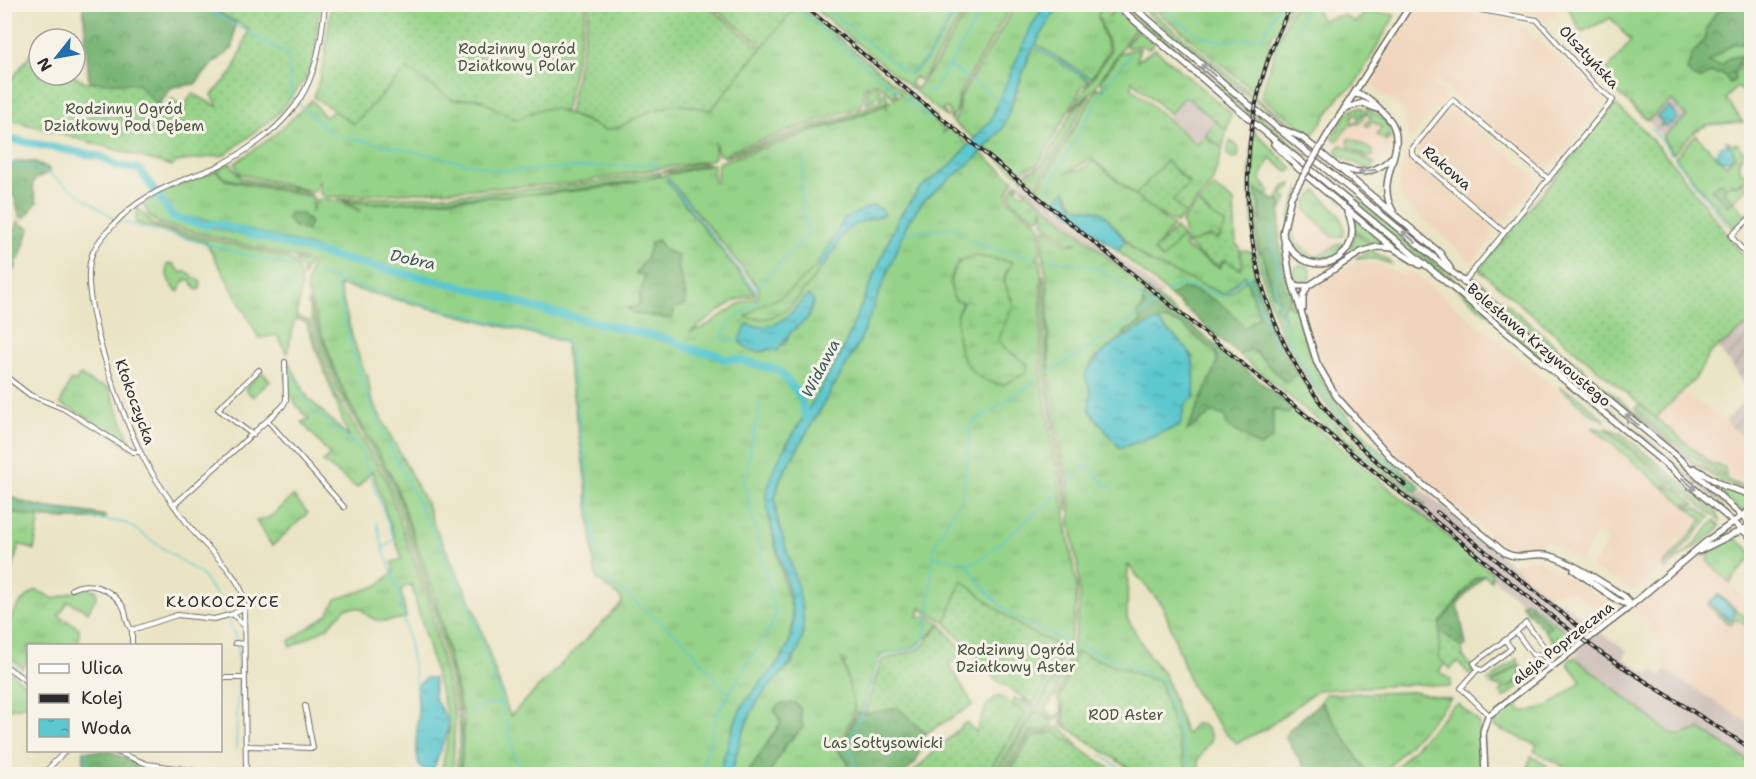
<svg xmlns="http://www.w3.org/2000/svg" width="1756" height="779" font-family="'Shantell Sans',sans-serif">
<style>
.built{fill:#f0d5bc}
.industrial{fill:url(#industrial-furrows)}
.railway{fill:#cec1b9}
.grass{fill:url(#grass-tufts);stroke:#607f5a;stroke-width:1.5;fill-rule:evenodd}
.forest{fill:url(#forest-crowns);stroke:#527050;stroke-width:1.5}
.wetland{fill:url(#wetland-marsh);stroke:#607f5a;stroke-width:1.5}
.garden{fill:url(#garden-dots);stroke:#607f5a;stroke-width:1.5}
.pitch{fill:#95d388;stroke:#607f5a;stroke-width:1.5}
.water{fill:url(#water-ripples);stroke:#437a7d;stroke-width:1.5}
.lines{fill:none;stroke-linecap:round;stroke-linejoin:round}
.stream{stroke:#5bc8cf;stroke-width:1.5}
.river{stroke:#5bc8cf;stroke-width:8}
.street-casing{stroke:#6e6c61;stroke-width:6}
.secondary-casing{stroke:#6e6c61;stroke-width:8}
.street{stroke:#fff;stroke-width:4}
.secondary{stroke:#fff;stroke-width:5}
.rail-casing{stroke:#2b2b2b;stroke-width:4}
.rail{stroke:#f7f3e8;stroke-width:1.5;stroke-dasharray:4.5;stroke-linecap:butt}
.secondary-bridge-casing{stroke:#6e6c61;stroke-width:8;stroke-linecap:butt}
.secondary-bridge{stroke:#fff;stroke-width:5}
.oneway{stroke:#a0a0a0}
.labels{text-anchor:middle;stroke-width:6;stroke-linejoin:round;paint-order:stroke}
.park-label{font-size:15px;fill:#465542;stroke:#f7f3e8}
.street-label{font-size:15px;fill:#2b2b2b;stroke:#f7f3e8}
.water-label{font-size:16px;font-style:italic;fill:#395a5c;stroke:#f7f3e8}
.neighbourhood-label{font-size:16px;letter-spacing:1.5px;fill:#2b2b2b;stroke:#f7f3e8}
</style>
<defs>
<pattern id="industrial-furrows" width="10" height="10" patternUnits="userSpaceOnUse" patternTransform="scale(1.5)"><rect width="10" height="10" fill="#cec1b9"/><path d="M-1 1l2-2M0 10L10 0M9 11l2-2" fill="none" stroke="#b1a69f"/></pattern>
<pattern id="grass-tufts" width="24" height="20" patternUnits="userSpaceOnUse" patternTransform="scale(1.5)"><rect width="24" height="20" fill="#95d388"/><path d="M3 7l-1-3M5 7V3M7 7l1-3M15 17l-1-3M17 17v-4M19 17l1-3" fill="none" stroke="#81b576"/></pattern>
<pattern id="forest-crowns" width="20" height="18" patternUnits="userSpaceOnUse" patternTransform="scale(1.5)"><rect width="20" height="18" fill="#78b574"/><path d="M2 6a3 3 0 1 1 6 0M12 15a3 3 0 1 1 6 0" fill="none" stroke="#63935f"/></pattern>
<pattern id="wetland-marsh" width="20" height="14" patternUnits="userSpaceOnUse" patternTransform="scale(1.5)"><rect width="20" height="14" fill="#95d388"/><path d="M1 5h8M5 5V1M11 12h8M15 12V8" fill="none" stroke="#81b576"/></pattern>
<pattern id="garden-dots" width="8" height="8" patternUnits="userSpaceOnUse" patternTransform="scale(1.5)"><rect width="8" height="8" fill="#95d388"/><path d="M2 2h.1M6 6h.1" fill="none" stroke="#81b576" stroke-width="1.8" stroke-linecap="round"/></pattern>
<pattern id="water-ripples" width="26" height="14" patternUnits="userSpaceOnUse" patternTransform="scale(1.5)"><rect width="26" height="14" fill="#5bc8cf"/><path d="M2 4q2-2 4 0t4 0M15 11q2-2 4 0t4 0" fill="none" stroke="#4ba3a8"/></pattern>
</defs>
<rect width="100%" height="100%" fill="#f7f3e8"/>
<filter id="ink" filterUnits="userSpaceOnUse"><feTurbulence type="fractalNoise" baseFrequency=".0167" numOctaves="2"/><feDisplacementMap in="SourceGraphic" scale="12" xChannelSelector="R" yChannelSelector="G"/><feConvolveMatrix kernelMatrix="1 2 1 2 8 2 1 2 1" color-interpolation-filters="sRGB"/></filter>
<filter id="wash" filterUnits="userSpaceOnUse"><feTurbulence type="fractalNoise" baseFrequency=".008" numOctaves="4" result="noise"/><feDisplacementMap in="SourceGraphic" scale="24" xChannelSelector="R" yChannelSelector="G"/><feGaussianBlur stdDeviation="1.35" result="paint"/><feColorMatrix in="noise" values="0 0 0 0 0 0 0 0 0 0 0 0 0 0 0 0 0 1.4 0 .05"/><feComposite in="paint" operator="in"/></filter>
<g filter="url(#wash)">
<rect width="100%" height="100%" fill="#eae4c5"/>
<path class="built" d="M1428,4L1515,21L1606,98L1550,168L1542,169L1436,80L1433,83L1444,92V99L1409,141L1403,110L1374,89L1375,73L1420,5Z
M1465,5H1519L1521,14L1474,6Z
M1528,5V4L1565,5L1545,23L1538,16L1527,12Z
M1574,26L1583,38L1570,50L1560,38Z
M1455,109L1536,177V184L1506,221L1498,222L1418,154V147L1447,111Z
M1355,110L1373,116L1390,133L1392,148L1377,166L1336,142Z
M1406,155L1489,224L1493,238L1474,260H1470L1402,200L1399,192V180Z
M1301,203L1318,221L1322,228L1333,237L1339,238L1340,243L1321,256L1314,257L1294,238L1291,231Z
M1360,262L1379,264L1404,276L1408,270L1422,279L1590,416L1591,428L1703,520L1669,561L1633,591L1591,568L1608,540L1596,534L1580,561L1544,539L1534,552L1513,554L1394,455L1333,383L1321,360L1307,314V294L1309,290L1321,280Z
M1682,391L1725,421L1745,439L1751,452V484L1726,476L1724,467L1712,464L1656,418Z
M1702,557L1751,605V724L1665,670L1660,650L1663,645L1658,641L1660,637L1650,631L1651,624L1635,612L1631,615L1629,613Z
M1536,559L1560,573L1610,604L1602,611L1573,593L1566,591L1549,595L1512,564Z"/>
<path class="industrial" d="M1672,100L1687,118L1662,137L1647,120Z
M1751,323V452L1745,439L1725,421L1751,394L1718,347Z"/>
<path class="railway" d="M1185,96L1216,121L1197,144L1166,119Z
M1023,179L1163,294L1158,299L1019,184Z
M1421,489L1555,600L1561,601L1602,634L1628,651L1623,658L1649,675L1653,670L1661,676L1665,670L1751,724V766L1743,757L1700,729L1678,736L1670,733L1574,657L1579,653L1571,644L1406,505Z"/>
<path class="grass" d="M789,5H798L936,117L934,121L944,128L943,133L949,127L970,146L951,165L926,183L899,217L840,356L807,413L799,395L784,371L774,366L736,357L723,358L717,353L704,351L673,340L536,308L451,282L346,260L313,247L216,221L184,217L183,221L455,285L532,309L669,342L723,361H742L775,369L798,396L803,418C755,492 764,499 784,581C788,597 795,614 792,630C788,662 759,679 743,705C732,724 725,753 720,774H461L464,721L436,598L394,480L352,408L337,376L306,288L311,264L308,263L303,278L302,269L295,260L304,262L305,260L158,223L149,216L143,203L159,193L216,171L225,180L313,197L312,211L316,200C330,197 347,204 359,211L360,209L343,201C388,205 432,201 477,198C557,193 635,185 713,164L714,182H717L718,163L848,120L885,105L888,109L886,104L902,94L895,89L894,91L897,95L893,97L878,83H871L864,88V100L861,106L733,150L723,156L718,154L715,142V157L710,160L567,184L326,197L320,193L319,180L315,191H312L240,174L235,163L272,137L312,100L325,117L334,111L354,124L407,68L453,100L477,98L517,120L539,108H555L605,130L619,127L652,110L678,104L711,110L793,9ZM668,178L759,288L758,297C728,304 717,325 690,332L734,301L756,294L666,180ZM651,243L678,256L677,271L686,295L673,309L672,318L636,314L628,308L638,306L645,275L636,274L647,257ZM339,285L565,342L585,476L595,571L598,580L621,598L622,603L510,716L474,608L432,521L428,507L371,398L368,376L364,371L352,336ZM792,313L808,318L790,332L785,344C762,351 762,355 740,343L747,325C762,329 782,326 792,313Z
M810,5H959L926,59L908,75L927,60L960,5H968L927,72L920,80L915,77L910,83L916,89L935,65L971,5H1002L1009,10L959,94L957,110L951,120L948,108L942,109L948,118Z
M1016,5H1045C1016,47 1010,101 976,140L953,122L958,115L960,97Z
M1059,5H1100L1098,18L1109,51L1091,78L1035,44Z
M1103,5L1109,16L1113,12L1109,9L1111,6L1154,44L1148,49L1142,45L1128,48L1126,45L1136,32L1134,30L1094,89L1071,110L1111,51L1098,15Z
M1120,5H1125L1213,78L1215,85Z
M1137,5H1144L1255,97L1309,138L1236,87Z
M1150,5H1155L1162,11L1167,10L1171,5H1290L1278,31L1273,33L1256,93Z
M1294,5H1324L1315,6L1321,20L1343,15L1355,22L1368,11L1395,15L1355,85L1341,95L1312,135L1261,97L1278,39Z
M1567,5H1727L1715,14L1705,39L1691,56L1710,73L1724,74L1730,83L1740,64L1722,66L1707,62L1734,43H1751V96L1736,87L1726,99L1743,122L1707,125L1694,132L1673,154L1662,137L1687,117L1672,100L1647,120C1637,112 1607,81 1600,79L1631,41L1611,18L1581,32Z
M1033,46L1090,81L1082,87L1038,165L1026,168L1018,175L985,148L1003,127Z
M1140,48L1137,61L1155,49L1231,113L1227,130L1185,96L1170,114L1132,81V88L1197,145L1205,136L1223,149L1212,183L1185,214L1172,201L1189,182L1166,161L1136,195L1092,159L1067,172L1083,169L1093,161L1173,226L1154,251L1162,259L1182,236L1186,248L1219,268L1225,260L1240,269L1243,265L1240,250L1252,252L1255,275L1246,279L1245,275L1223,294C1202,284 1165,272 1147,260C1114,236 1120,214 1075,207L1066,191L1054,204L1030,184L1032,180L1027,176L1023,179L1021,177L1028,171L1041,167L1072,112L1090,94L1037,186L1039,188L1097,88L1104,90L1101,81L1120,53Z
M1218,82L1252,110L1251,116L1219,89Z
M876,85L880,89V95L867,104V88Z
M884,92L889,101L853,117L724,158L734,152L850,114L879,102Z
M1359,107L1364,110L1366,115L1361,114L1363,118L1359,124H1355L1359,117L1354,114L1351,120L1354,124L1348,126L1337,141L1332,137L1348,112Z
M1367,108L1387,122L1391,139L1385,141L1388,135L1384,139L1377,135L1382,127L1372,121L1368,127L1365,124L1372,116L1366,115Z
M1257,114L1309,157L1305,162L1256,120Z
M1254,131L1293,169L1288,172L1270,158L1260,179L1270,192L1267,196L1275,201L1285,186L1292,184L1289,190L1281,193L1287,198L1282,210L1280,200L1275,201L1256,190L1261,221L1255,211L1259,252L1263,254L1266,275L1278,302L1283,309L1284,304L1287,303L1290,306L1292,287C1300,321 1308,361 1328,391C1352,427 1387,458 1420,487L1416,492C1303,402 1246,308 1250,160H1256L1251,153Z
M1696,135L1726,166L1736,154L1725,140L1735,145L1737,143L1744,152L1739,161L1741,173H1748L1750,177L1735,186L1731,183L1726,187L1721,182L1727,204L1728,205L1733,201L1748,217L1733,228L1675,157Z
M1348,139H1354L1373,151V156L1367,157L1349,147Z
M1341,145L1375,164V165L1370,170L1338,155L1337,150Z
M981,153L1014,180L1007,192L1009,201L1040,225L1041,254L1037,255L1036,259L1040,258L1041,261V377L1077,586C1077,633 1061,669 1036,708L1022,699L1033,703L1052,671L1063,647C1024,633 994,607 962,581L945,622L920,608L918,617L927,615L941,624C918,646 913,651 880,655L861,713L856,714L844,665L846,661L842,659L854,705L853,716L836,747C841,758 853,761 847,774H769L787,743L798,734L800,708L795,703L780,704L781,722L747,774H731L742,735L753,709L769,685L792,664L804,621L776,513L775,498L781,477L859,343L894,252L914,212L923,201ZM975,256L1013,262C1003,276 1002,284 1012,299L999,333L1001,346L1015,355L1018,375L1003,385C976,381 954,357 958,329C959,321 965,309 962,301C961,294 955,287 951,280L958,262Z
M1285,153L1300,164L1404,252Z
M230,163L241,178L302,190L312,195L224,178L217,170Z
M698,163H709L675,172H662Z
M660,172V175C598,195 521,194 456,198C419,200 374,208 337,199L416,197L563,187Z
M1325,179H1334L1734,512L1624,427Z
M1017,182L1019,184L1016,189L1024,195L1026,192L1021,186L1150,292L1143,297L1141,323L1124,332V336L1093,360L1085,376L1091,392L1089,410L1120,448L1180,426L1193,357L1157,321C1180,317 1201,338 1216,353L1217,364L1188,430L1213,412C1238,420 1263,405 1288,413L1293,408L1492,573L1491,581L1484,575L1475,578L1440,623L1439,657L1445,663L1439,672L1451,680L1450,687L1417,684L1318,690L1267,728L1237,743L1227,735L1199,698L1191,685L1163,606L1128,565L1127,618L1149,656L1165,675L1185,732L1188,734L1194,724C1205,723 1209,730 1212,739L1198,760L1200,773L1188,774L1160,682L1077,652L1060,697L1067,724L1066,727L1061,724L1062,711L1057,698L1075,633L1080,598L1078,568L1070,522V496L1049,370L1048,285L1044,263L1043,231L1046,229L1068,245L1078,243L1069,242L1044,224L1043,207L1041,216L1037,219L1012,201L1010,193Z
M1299,190L1304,197C1288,226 1287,243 1317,257L1340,243L1344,245C1331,267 1302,263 1290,243V216Z
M1316,191C1328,202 1349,218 1343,236L1333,237L1306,210L1307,201Z
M1198,202L1210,214L1226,224L1218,240L1210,236L1187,244L1182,221Z
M137,207L154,225L287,258C308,269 300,297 296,316L309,321L338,399L385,478L431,611L455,717L453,774H441L450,726L411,584L401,589L406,618C387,621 374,626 361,608H346L328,627L291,647L289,641L328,614L336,599L377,586L394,572L392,562L402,559L372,471L357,488L323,462L330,455L302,422L309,419C293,405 282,382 288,361L308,398L349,437L306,322L295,319L287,354L277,335L259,338L206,242L136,223Z
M1352,218H1353L1384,244L1374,245L1354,229Z
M1355,232L1371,246L1353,254L1351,246Z
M1372,251L1387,259L1391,264L1375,259L1355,258Z
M172,263L180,272H187L201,282L200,289L197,290L190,280H185L178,292C170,285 165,276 167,264Z
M1293 274a9 9 0 1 1 18 0a9 9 0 1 1-18 0Z
M1043,274L1046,286L1048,381L1068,500L1067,512L1044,374Z
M1472,275L1694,462L1734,483L1751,488V492L1721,482L1694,464L1492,299L1471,280Z
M308,301L342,392L382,459L396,489L440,619L460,712H457L435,614L395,498L384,470L338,391L311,318Z
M1250,349L1270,365L1285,382L1297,374L1342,432L1425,505L1424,507L1239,355Z
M80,375L94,384L109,388L133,449L85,416L60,404L71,380L75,382Z
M1559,387L1577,396L1606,421L1591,414Z
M1639,404L1712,464L1725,467L1726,476L1690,455L1638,412L1636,408Z
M1592,427L1608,431L1672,485L1663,487Z
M1606,427L1622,434L1716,512L1721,522Z
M1704,479L1751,498V506L1742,511Z
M1664,488H1676L1695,505L1684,504Z
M293,496L308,513L272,546L256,521C272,520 282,506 293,496Z
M1686,506L1700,509L1710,517L1699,530L1696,528L1702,520Z
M5,509L40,516L34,550L19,544L11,575L5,586Z
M1714,521L1720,526L1715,532L1664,570L1690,549Z
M1695,529L1698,531L1677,556L1662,567Z
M1733,537L1749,549L1751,557L1730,583L1707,561L1710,558L1708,555L1702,557Z
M85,588L96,590L97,595L88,612L68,601L59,616L79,628V645L28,646V661L23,668L5,653C4,626 12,604 37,590L54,599Z
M1718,594L1743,615L1751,629L1736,619L1732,624L1727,623L1708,605L1709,603L1728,620L1736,613Z
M1532,605L1571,636L1569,640L1572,646L1563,654L1544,630L1546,621L1530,607Z
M1574,657L1670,733L1678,736L1700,729L1743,757L1751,766V774H1565L1563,766L1534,751L1537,745L1493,726L1496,716L1513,703L1522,711C1547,713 1563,696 1581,681L1567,663Z
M1518,658V664L1493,682L1488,681Z
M1520,664V677L1508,688L1519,681L1522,682V667L1530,676L1545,664L1546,666L1504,698L1500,692L1505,688L1491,685Z
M4,667L28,686V705L5,710Z
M1061,669L1055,696L1046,708L1053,717L1060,713L1058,719L1054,720L1038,709Z
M1412,692L1451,699L1382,774H1368L1321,702L1325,694Z
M1015,698L1035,710L994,774H987L1026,713L1012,704Z
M1458,704L1479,722L1481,774H1390L1453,706Z
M1036,711L1053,722L1052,727L1048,730L1030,731L1001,774H997Z
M458,715H460C465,734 461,755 459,774H456L460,735Z
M1056,727H1060C1066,733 1077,741 1079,749L1056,733C1047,738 1038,733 1030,739L1008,774H1004L1031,733L1050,732Z
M1531,756L1546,765L1550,774H1526Z"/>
<path class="forest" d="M1727,4L1751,5V43H1734L1708,62L1722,66L1729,58L1742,55L1733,73L1735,80L1730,83L1723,74L1710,73L1701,79L1694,77L1687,71L1691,56L1705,39V31L1715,14Z
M83,5H205L235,22L233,48L211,66L195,84L172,87L158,105L137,84L89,82Z
M19,161L36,162L48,168L50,172C31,181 29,179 37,202L25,218L20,217L14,196L5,187L7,165Z
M1721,182L1726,187L1723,191L1733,201L1728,206L1711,189Z
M1255,188L1275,201L1280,199V243L1286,277L1292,287L1289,297L1291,307L1287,303L1283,309L1284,320L1275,306L1279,299L1272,294L1263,254L1259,252L1255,211L1261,221L1262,216Z
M290,213H300L310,221L307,231L294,227L287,218Z
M19,221L22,225L30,228L19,259L15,262L16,267L13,271H5V263L10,261L13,255C6,244 11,231 19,221Z
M657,240L666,251L678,256C677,275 687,290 685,305L674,309L672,319L636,314L627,308L638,306L645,275L636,274L647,257L651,243Z
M1255,275L1272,327L1297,374L1285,382L1256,352L1250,349L1239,355L1171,296L1182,288C1205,291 1230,308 1244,327L1259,316L1246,279Z
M1150,292L1293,408L1288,413L1273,409V438L1260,447L1227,425L1225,416L1213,412L1187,431L1217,364L1216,353L1182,325L1167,319L1124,336V332L1141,323L1137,313L1144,307L1143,297Z
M5,492C32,512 73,508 105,516V519C79,519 27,521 5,509Z
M1484,575L1458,604L1466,645L1462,648L1440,631V623L1475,578Z
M1527,601L1532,605L1530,607L1551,625L1550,628L1544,630L1521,604Z
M1321,702L1368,774H1309L1285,737L1288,731Z
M795,703L800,708L803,727L787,743L769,774H747L781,723L774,710L780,704Z
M898,708L926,733L916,762L903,774H847C851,764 846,758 838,751L856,714Z
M84,751H109L138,764L137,768L110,771L107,774H84Z"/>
<path class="wetland" d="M1125,241L1148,261L1223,294H1229L1246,279L1259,316L1244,328C1230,308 1206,291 1182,288L1171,296L1118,251Z
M975,256L1013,262C996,283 1008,284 1013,305C997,344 990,340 1028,364L1026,373L1003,385C963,379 955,349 957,314C958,309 962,308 963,302L956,301C944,282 953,259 975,256Z
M817,267L821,268C801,294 784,327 746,317L761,305L782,297Z"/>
<path class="garden" d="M205,5H320L314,56L306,78L279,113L225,155L176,162L172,166L5,118V88L39,43V75H71L86,82L137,84L164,111L172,99L184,108L192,93L218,107L212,95L233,72L249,29Z
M331,5H587L565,112C546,104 534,111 517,120L477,98L453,100L407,69L354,124L314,97L324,63Z
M590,5H706L761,48L711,110L678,104L652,110L619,127L605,130L569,113Z
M710,5H789L794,9L763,46Z
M1615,105L1636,122L1675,166L1751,266V323L1710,353L1695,379L1656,418L1479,270Z
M1216,121L1227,130L1223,148L1205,135Z
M1230,141C1238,145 1240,148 1238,157L1232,158L1227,154Z
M1166,161L1189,183L1172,201L1185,214L1176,223L1155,212L1136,195Z
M1742,182L1748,187L1733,201L1723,190L1731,183L1735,186Z
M1214,187L1234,202L1236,245L1239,246L1243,265L1240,269L1224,259L1219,266L1200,255L1187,244L1210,236L1218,240L1226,224L1210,214L1199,202Z
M1176,228L1182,236L1163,259L1154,251Z
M962,580C994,607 1024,633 1063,647L1033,704L995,679L945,622Z
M941,624L963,651L949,664L973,705L926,733L898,708L864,714L882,660L920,649Z
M1440,631L1462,648L1463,656L1474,671L1470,675L1458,662L1450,669L1439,658Z
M1076,652L1160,682L1188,774H1138L1066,727L1067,724L1063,721L1065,714L1060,697Z
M998,695L1026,713L987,774H911L966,722L976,732L986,706Z
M1055,732L1118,774H1008L1032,737Z"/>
<path class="pitch" d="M262,372L270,381L253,397L245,389Z"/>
<path class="water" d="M1045,4L1059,5L1029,55L1003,128L976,158L923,201L908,222L859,343L780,478L775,498L776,513C784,548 801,584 803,620C806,664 771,676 753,709C742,729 737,752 731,774H720C725,753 732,723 744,704C760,678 790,660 793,628C796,598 772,540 767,506L766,494L775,465L840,356L899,217L920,188L951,165L990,121L1030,29Z
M1669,107L1678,118L1666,127L1663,124L1661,126L1662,122L1657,117Z
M1717 153a8 8 0 1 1 16 0a8 8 0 1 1-16 0Z
M1066,190L1069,201L1075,207L1099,211L1107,217L1125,241L1118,251L1055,201Z
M873,205L882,210L884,215C871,219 855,222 845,232C835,243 833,258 821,268L817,267L844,219Z
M808,295L814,301L808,318L791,332L777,351L769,349C758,356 744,349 739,339L747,325C779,332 788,315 808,295Z
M1157,321C1191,352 1197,349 1194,397L1185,405L1180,426L1120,448L1089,410L1091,392L1085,376C1100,346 1128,334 1157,321Z
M1717,595L1736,613L1731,621L1709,603Z
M426,678H434V697L447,720L448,730L434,768L426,770L420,767C411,740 423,714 416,687Z"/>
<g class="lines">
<path class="stream" d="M199,4L288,55L291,97L332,134
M791,4L898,92
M820,4L909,75
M1474,5L1476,4
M1168,13C1190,30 1211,46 1240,39
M1297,29L1308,4
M1244,39L1263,37L1279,4
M1034,46L1088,78
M949,66L966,77
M908,74L926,60L960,4
M972,81L1001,101
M927,89L931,92L935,89L986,4
M905,98L931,119
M1652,129L1672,154
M337,135L504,171L654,164L657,167
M1675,158L1726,225
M4,161L36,168L51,175L115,219
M667,179L756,291
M1046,191L1108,82L1130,55
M122,222L294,267
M1272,226C1270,242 1278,256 1278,271C1278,275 1274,279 1274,283C1274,296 1280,311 1284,323C1309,393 1363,442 1418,489
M900,234L952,227L963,232
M971,240L990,249L1036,257
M1049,259L1084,265
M1087,266L1098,269L1153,306
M1262,270L1264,269
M318,274L334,279
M1248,276L1276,344
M755,290L809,233C799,208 801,186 804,160
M1167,292L1178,284L1224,296L1241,280L1251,276
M739,339L728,342L722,339C731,310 744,320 758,299
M1052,371L1158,303
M293,375L308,405L360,449L394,539L383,549L398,588L417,685
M1071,482L1082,466L1089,468L1107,486H1112
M4,505L126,523L201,574L219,598L237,641
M377,523L383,548
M933,556L934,546L963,493L971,424L1038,380
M967,564C998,611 1013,619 1065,640
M929,613L933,556L966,563L977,562L1057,495
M1078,645L1163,680L1192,774
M238,646V675
M4,657L28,677
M501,703C478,606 425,521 383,431C360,384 346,331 335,279L384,294L563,339L569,346L600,574L682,639L729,694
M470,710L487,704L501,703L504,715
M447,720L450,717
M505,720L520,774
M236,749L238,681
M86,750L89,774
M1101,755L1128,774
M59,774L88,773
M701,774L717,713L774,621L775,612L744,482L760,403
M857,774L849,741L861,716L878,660L882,656L919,647L924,638L928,617"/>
<path class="river" d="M4,138L102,157L118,166L139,169L173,217L207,225L214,223C276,242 339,259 402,273C447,283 491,292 534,308L667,339L700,352L716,354L723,359H735L779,370L800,396L807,420"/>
</g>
</g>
<g filter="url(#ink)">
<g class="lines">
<g class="street-casing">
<path id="street" d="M1446,4L1537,20L1594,84L1613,100L1463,283
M1752,216L1731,236L1752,261
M1504,232L1412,154V149L1447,106L1453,100L1549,179
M4,375L30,395L64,409L133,452H140
M268,421L344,507
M253,435L218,409L259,370
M174,505L283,406L286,400L285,362
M72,589C89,580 111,589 122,605C128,613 124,622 132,630
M233,614L243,625
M132,630L177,615L214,619L233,614L244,607
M1516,632L1526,623L1545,648L1542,654
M1505,640L1511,648L1508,651L1483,670L1478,669L1474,663L1516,632L1533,655L1542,654L1551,667
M235,643L244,644
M132,646V630
M4,665L28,682
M1478,669L1461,688L1489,715
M220,678H244
M248,746L313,748L305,706
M112,750L147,764L219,774
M48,769L66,750
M246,774L244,597C234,567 205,549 187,523C171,502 154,479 142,455C122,416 75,292 93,252C99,238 111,228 121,217C149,190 181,181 216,167C232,160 245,151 259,141C310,104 319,65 325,4"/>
</g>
<g class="secondary-casing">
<path id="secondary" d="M1115,4L1251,120
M1130,4L1253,108
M1354,94C1364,94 1371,100 1378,107C1383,113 1389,117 1393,125C1406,153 1374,180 1393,211
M1346,108L1363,103L1377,109
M1257,111L1310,155
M1255,124L1304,164
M1282,129L1301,137L1315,148
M1328,134L1411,4
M1274,144L1300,170
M1321,153L1440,253L1450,268
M1316,161L1673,453L1752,525
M1342,168C1361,175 1376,173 1391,158
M1311,170L1669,467L1752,538
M1307,176L1393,248L1420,265
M1291,197L1283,233L1290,277L1296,286H1308L1361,252L1377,247L1393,248
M1285,240C1310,288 1370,256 1347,212
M1292,282L1317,363L1336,396L1393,460L1505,553C1520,561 1534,551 1551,556C1572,562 1606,585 1625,597L1631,606
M1303,308V296L1308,286
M1694,468L1724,486L1752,495
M1699,551L1752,525
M1574,570L1617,600L1629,605
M1485,774L1483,731L1488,716L1627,609L1708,540L1752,509"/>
</g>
<use href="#street" class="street"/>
<use href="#secondary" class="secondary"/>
<g class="rail-casing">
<path id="rail" d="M802,4L1554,618L1604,655L1752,749
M1292,4C1225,130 1234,288 1320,402C1344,434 1374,460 1405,485
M1437,512L1584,631"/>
</g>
<use href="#rail" class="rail"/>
<g class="secondary-bridge-casing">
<path id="secondary-bridge" d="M1291,197L1328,134"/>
</g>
<use href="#secondary-bridge" class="secondary-bridge"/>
</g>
<defs><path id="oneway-shaft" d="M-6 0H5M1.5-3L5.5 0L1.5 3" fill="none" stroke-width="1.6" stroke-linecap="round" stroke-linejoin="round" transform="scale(1.5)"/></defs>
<g class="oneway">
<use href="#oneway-shaft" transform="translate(1208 70) rotate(-140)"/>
<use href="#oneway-shaft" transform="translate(1367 171) rotate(171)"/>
<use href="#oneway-shaft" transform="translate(1409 237) rotate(-140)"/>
<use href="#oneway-shaft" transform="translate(1632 420) rotate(-141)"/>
<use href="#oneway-shaft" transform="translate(1689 484) rotate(41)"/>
</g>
</g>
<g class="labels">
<g class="park-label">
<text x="517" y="54">Rodzinny Ogród<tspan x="517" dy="17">Działkowy Polar</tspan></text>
<text x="124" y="114">Rodzinny Ogród<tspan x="124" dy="17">Działkowy Pod Dębem</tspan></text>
<text x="1016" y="655">Rodzinny Ogród<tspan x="1016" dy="17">Działkowy Aster</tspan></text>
<text x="1126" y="720">ROD Aster</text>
<text x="883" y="748">Las Sołtysowicki</text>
</g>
<g class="street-label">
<text transform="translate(1589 57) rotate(47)" y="5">Olsztyńska</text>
<text transform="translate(1447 168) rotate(41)" y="5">Rakowa</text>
<text transform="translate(1539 345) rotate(40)" y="5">Bolesława Krzywoustego</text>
<text transform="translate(135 402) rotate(70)" y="5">Kłokoczycka</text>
<text transform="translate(1563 643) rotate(-38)" y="5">aleja Poprzeczna</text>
</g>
<g class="water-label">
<text transform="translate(413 259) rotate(12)" y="6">Dobra</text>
<text transform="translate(820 368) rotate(-62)" y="6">Widawa</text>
</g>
<g class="neighbourhood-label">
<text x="223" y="607">KŁOKOCZYCE</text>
</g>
</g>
<rect width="1756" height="779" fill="none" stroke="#f7f3e8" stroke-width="24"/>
<rect x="27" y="644" width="195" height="108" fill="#f7f3e8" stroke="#a5a39c" stroke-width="1.5"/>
<rect x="39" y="664" width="30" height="9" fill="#ffffff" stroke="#a5a39c" stroke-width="1.5"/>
<text x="81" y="674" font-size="18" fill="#2b2b2b">Ulica</text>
<rect x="39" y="694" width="30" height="9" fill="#2b2b2b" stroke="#a5a39c" stroke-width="1.5"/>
<text x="81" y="704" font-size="18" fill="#2b2b2b">Kolej</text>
<rect x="39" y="719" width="30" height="18" fill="url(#water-ripples)" stroke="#a5a39c" stroke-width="1.5"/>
<text x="81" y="734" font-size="18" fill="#2b2b2b">Woda</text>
<g transform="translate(57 57) rotate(239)"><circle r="28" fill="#f7f3e8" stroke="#a5a39c" stroke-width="1.5"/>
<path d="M0-4.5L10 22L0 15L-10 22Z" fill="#1f6fb2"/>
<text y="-9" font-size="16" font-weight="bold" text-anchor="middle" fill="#2b2b2b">N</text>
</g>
</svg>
